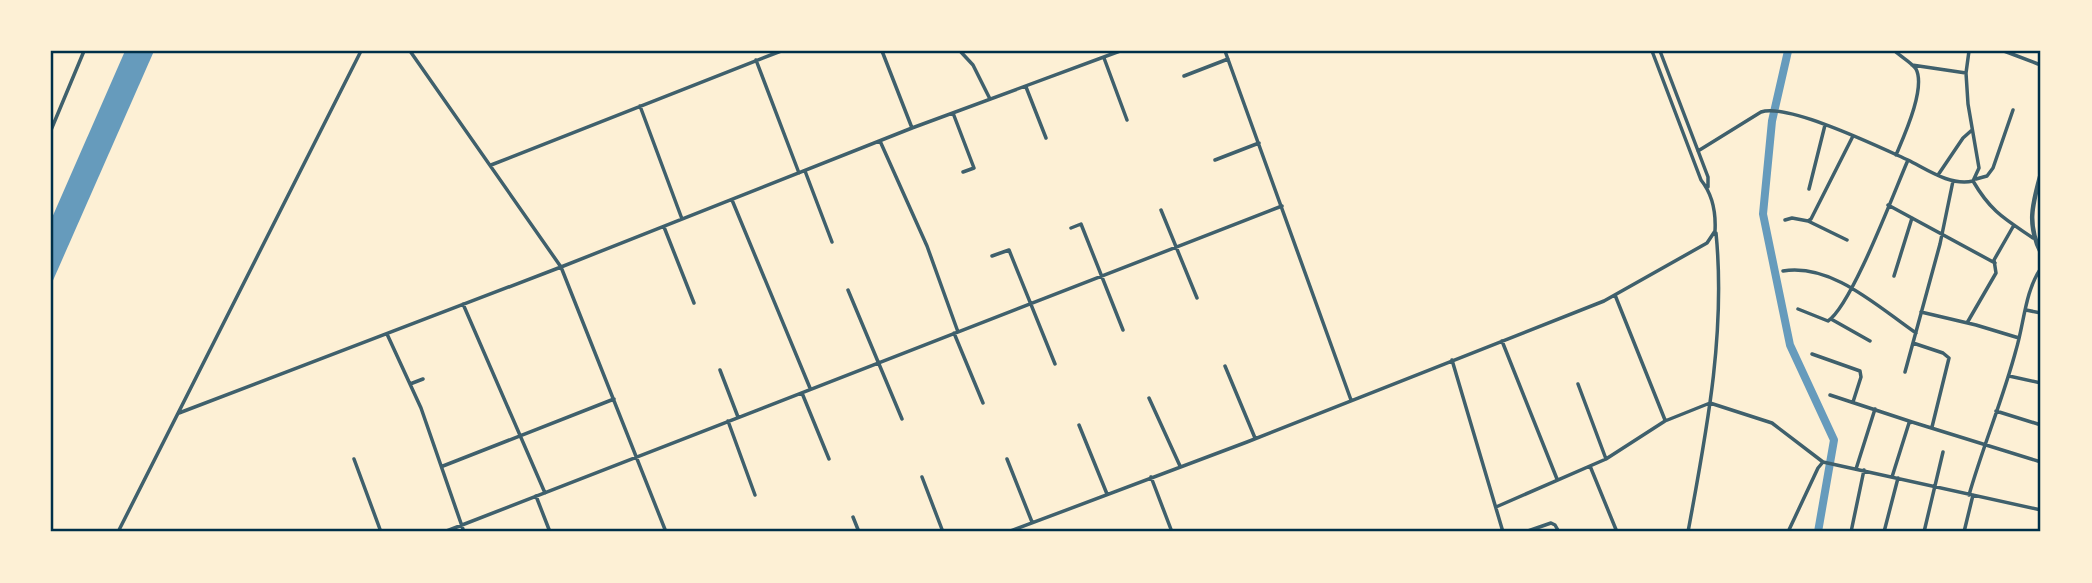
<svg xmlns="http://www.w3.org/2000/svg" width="2092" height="583" font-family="Jost,sans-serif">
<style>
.water{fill:#669bbc}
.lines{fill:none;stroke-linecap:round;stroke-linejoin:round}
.canal{stroke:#669bbc;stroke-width:8}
.minor{stroke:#3f606c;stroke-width:3.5}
.tertiary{stroke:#3f606c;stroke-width:4.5}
.neatline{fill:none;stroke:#003049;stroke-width:2.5}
</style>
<rect width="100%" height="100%" fill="#fdf0d5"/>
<path class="water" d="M125,51H154L51,285V220Z"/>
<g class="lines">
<path class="canal" d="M1788,51L1772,121L1763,214L1790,345L1834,440L1818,532"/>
<path class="minor" d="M410,51L561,267L666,532
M882,51L912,128
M960,51L973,65L990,99
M1225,51L1351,400
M1660,51L1708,177V187
M1895,51C1901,57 1911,62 1916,69C1926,88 1904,136 1896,155
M2004,51L2038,64
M1104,58L1127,120
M756,60L799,173
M1912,65L1966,73
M1184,76L1228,59
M1026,87L1046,138
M640,106L682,219
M953,113L974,168L963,172
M51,130L84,51
M880,141L927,246L958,332
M1698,151L1761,112C1788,103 1879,147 1908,160C1928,170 1950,186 1973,181L1979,168L1968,104L1966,73L1969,51
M1215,160L1259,143
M491,165L781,51
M805,171L832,242
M1938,175L1963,138L1972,130
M1976,179L1987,176L1993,168L2013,110
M1973,181C1991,212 2005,219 2033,238
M1809,189L1825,125
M732,200L810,388
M1888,205L1995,263
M1161,210L1197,298
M1785,220L1792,218L1808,221L1811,219L1853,136
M1808,221L1847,240
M664,227L694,303
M1071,228L1081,224L1123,330
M992,256L1009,250L1055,364
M1783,271C1832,263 1878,307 1916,333
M1894,276L1912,218
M848,290L902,419
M1615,295L1665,420
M463,304L545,493
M1798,309L1828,321C1852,305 1894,192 1908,160
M2026,310L2041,313
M1921,312L1976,325L2019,338
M1831,319L1870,341
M1967,323L1996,273L1994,260L2014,225
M954,333L983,403
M387,334L421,408L464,532
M1502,341L1557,479
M1913,343L1943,353L1949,358L1932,427
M1812,354L1860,371L1861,377L1853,402
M1452,360L1503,532
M1225,366L1255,438
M720,370L738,417
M1905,372L1940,244L1953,181
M2009,376L2041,383
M410,384L423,379
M1578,384L1606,459
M802,393L829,459
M1830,395L1912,422
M1149,398L1180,466
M1996,411L2041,425
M179,413L561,267L912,128L1120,51
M728,421L755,495
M1079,425L1107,494
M354,459L381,532
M1007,459L1032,522
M443,466L614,399
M1590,466L1617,532
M1856,469L1875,409
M922,477L943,532
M1151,477L1172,532
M1892,477L1909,423L1912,422L2041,462
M1969,495C1983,446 2003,399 2016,350C2024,324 2025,291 2041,268
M536,496L550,532
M1496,507L1606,459L1665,421L1710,403L1772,423L1823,462
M853,517L859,532
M118,532L361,51
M444,532L1282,206
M1008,532L1247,442L1604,301L1707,243L1715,231C1716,213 1713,195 1701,180L1652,51
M1525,532L1551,523L1555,525L1559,532
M1688,532C1706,434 1726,334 1716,233
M1788,532L1818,468L1823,462L2041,510
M1851,532L1864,470
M1884,532L1898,478
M1924,532L1943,452
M1964,532L1973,495"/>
<path class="tertiary" d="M2041,173C2033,203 2026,223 2041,253"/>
</g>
<rect width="2092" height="583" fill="none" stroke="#fdf0d5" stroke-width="105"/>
<rect x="52" y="52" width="1987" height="478" class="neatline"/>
</svg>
